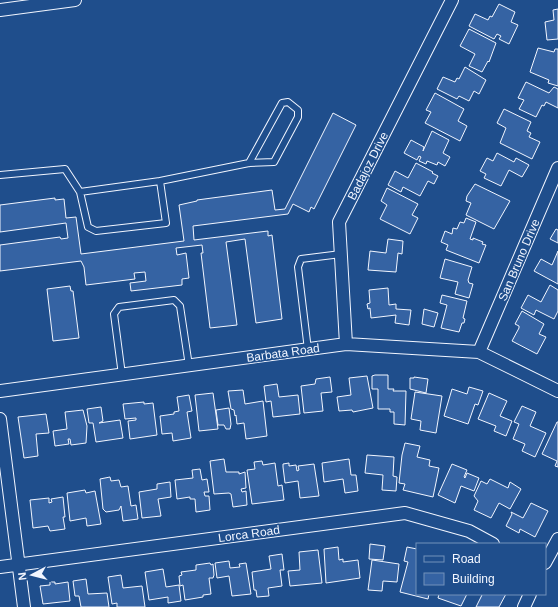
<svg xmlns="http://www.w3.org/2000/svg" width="558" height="607" font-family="Helvetica,sans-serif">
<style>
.building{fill:#3563a3;stroke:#f2f6ff}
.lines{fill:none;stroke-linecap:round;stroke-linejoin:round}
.lane-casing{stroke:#f2f6ff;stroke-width:8}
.street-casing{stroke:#f2f6ff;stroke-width:14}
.lane{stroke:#1f4e8c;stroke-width:6}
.street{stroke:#1f4e8c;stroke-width:12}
.labels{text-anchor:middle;stroke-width:3;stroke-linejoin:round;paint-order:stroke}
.street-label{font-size:12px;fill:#f2f6ff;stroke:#1f4e8c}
</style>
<rect width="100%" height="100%" fill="#1f4e8c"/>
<path class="building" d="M499,4L515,12L511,22L518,25L509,44L499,39L501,36L497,34L494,39L469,26L475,14L488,20L490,16L492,17Z
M558,9V39L547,40L545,22L554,20L553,10Z
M469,29L496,43L489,62L488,61L482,72L469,66L475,54L460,46Z
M538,48L554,52L555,49H558V86L548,83L549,80L530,72Z
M465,67L486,80L479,94L474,91L469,101L459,96L457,99L437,89L443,77L455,82L457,78L459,79Z
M526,82L549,93L554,87L558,89V108L546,102L544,106L542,105L536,117L519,109L524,100L518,98Z
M435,93L464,109L458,121L467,126L460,141L425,123L431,112L426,110Z
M504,109L531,122L527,131L531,133L529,137L540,142L532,159L500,143L506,128L497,123Z
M333,113L356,125L314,209L311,207L309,212L293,204L288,214L193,226L194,240L268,231V236L272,235L282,319L256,323L245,239L226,242L237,325L210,328L201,253H203L202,245L176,248L177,255L186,253L189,278L182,279V285L131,291L130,283L146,281L145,272L134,273L135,279L86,285L84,267L81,261L0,271V245L60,237L61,239L68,238L66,223L0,232V205L55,198V200L64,199L66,218L76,217L81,254L184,241L179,205L197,201V200L272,190L275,210L285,209Z
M432,131L449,140L443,153L450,157L445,166L438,162L437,165L427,161L426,164L419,161L421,157L419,156L417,160L404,153L411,140L424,147L423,151Z
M497,153L514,162L516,158L529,165L522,177L509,170L501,186L484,178L486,174L480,171L487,158L493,161Z
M416,163L433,172L432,173L438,176L434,184L428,181L420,196L403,187L401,192L388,185L395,171L408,178Z
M475,184L510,201L494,229L466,215L471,203L466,201L467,196Z
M387,188L418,204L412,215L418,218L410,234L380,219L387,205L381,201Z
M466,218L476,222L470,239L473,240V238L483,242L482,244L486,245L479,263L446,250L448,245L441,242L445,231L452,234L453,228L457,229L460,222L464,223Z
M556,229L558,230V243L550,239Z
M388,239L403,241L402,254L398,253L396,272L368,270L370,251L386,253Z
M558,251V284L534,271L541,259L552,265Z
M445,259L472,267L468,280L469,283L473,284L469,298L455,294L458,282L440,278Z
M550,285L558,290V311L554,319L536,310L534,315L521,308L528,295L541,302Z
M70,286L71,291H73L79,338L53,341L47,289Z
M388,288L389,305L396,304V309L411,310L409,325L395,323L396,315L371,318L370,308L368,309L367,304L370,303L369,290Z
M442,295L467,301L463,318L465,319L464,323H462L459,332L441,328L447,305L440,303Z
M424,309L438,313L434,327L422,324Z
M522,311L544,324L539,334L546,337L537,354L512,341L519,328V326L515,324Z
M375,375H388V389H394L393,391H406L405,425L394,424V412H390V409H378V389H372V376Z
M367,376L373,408L353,412L352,410L339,411L337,397L351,395L349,378Z
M330,377L332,392L321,393L323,411L304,413L301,386L315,384L316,379Z
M414,377L428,379L426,393L410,389V378H414Z
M277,384L279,397L298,395L300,414L273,417L271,401L266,402L264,386Z
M469,387L483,391L478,405L475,404L468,424L444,416L452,389L467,394Z
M243,390L245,404L263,401L267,436L246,439L244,423L237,424L236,415L235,416L234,410L231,409L228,391Z
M415,392L442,396L436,433L420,430L421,421L411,419Z
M213,393L218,429L199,431L195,395Z
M489,393L507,401L500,416L512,421L506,436L494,431L496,426L478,419Z
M189,395L192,411L187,412L191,438L173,441L172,433L162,434L160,416L174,414V412L179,411L177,397Z
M144,402V404L153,403L157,435L130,439L128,421L136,420V418L125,419L123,404Z
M522,406L536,412L530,426L546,433L535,457L522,451L525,444L513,439L519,424L514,422Z
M101,407L103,421L99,423L120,420L123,438L96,442L93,423H89L87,409Z
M229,408L231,424L230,429H226L224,425H218L216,410Z
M83,410L87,426L86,443L71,445L70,439H68L69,444L55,446L53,431L67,429L65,412Z
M46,414L49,433L36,434L38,456L24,458L18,417Z
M557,422H558V467L555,466L557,461L542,454Z
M405,443L420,446L417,457L430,460L429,466L439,468L433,497L403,490L405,484L399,483L402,455Z
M367,455L394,457L393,476L397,477L396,491L382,490L383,475L365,473Z
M224,459L226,472H239V474L245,472L246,488L241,489L242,492L246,491L247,505L233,507L231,494L229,493L214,494L210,461Z
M349,459L351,475H356L358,491L345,493L343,479L324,482L322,463Z
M262,461L263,465L275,463L278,486L282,485L284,500L252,504L247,470L255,469L254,462Z
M289,463V466L296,465L297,471L299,470L298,466L314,464L319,496L300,498L298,481L285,483L283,467V464Z
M452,464L467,470L464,477L465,478L467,473L479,478L474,491L461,486L455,503L438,495Z
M200,469L202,480L207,479L209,492H204L205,496H209L210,510L196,512L195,499H190V497L177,499L175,480L193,478L192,470Z
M110,477L111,481L119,480L121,487L128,486L131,506L136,505L138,519L123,521L121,506L119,510L106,512L103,509L100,479Z
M490,479L508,488L510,482L521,489L510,509L499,503L491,518L474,510L478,501L474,496L481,481L487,484Z
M170,482L171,497L158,499L161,516L142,518L139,492L157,489V484Z
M85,490L86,493L95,491L101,524L87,526L86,518L70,521L67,493Z
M63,497L65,517H63L65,529L50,531L48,526L33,528L30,500L49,498V503L52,502L51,499Z
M531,503L548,511L535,537L520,529L519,533L506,526L512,514L511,512L523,518Z
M370,544L385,546L383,560L369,559Z
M338,547L339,560L343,559V562L358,560L360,578L326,583L324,549Z
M407,547L417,549V594H429L428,599L400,592L408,562L404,561Z
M318,550L322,583L290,586L288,571L300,570L299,552Z
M282,554L284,570H280L282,586L268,588L269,596L257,597L256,590H254L252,572L271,569L269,556Z
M372,560L399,564L397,582L383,581L382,591L368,590Z
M229,561L230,568L240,567L239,564L246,563L251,594L232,596L229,576L217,578L215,563Z
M210,563L211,565L213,564L214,575L213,578H209L211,594L203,595V597L185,600L183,585L180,586L179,576L182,575L181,572L196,570V565Z
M163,569L166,587L179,585L181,601L168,603V597L149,600L145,572Z
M121,575L123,588L142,586L145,607H117V603L112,604L108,577Z
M86,579L88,594L107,593L109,607H81L79,596H75L73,581Z
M50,582H55V584L68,582L70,601L43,604L40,586L50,585Z
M439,594H467L461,606L438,598Z
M480,594H506L499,607H476L482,595Z"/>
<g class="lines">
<g class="lane-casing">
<path id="lane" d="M0,175L65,169L80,192L88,227L96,231L166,223L160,181L80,192
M160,181L249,163L274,162L298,117V110L288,102L282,103L249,163
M308,350L298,267L301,259L341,254
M122,375L114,314L119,307L174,300L180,306L189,366"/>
</g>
<g class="street-casing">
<path id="street" d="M0,10L75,0
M346,344L339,222L452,0
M479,352L558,168
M0,391L346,344L479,352L558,391
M0,419L24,607
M545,563L558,539
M0,567L405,513L469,531L493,544
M524,607L530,594"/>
</g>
<use href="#lane" class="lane"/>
<use href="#street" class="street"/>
</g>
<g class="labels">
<g class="street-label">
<text transform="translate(368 166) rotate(-63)" y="4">Badajoz Drive</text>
<text transform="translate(519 260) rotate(-67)" y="4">San Bruno Drive</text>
<text transform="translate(283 353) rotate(-8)" y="4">Barbata Road</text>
<text transform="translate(249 534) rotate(-8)" y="4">Lorca Road</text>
</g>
</g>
<rect x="416" y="543" width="130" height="52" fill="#1f4e8c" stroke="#7391ba"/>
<rect x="424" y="556" width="20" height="6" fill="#1f4e8c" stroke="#7391ba"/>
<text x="452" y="563" font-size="12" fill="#f2f6ff">Road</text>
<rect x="424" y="573" width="20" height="12" fill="#3563a3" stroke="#7391ba"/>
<text x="452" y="583" font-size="12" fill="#f2f6ff">Building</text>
<g transform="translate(32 575) rotate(263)" stroke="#1f4e8c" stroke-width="3" paint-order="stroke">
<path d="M0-3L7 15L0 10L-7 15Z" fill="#f2f6ff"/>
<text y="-6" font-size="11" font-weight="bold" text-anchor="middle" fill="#f2f6ff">N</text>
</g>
</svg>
